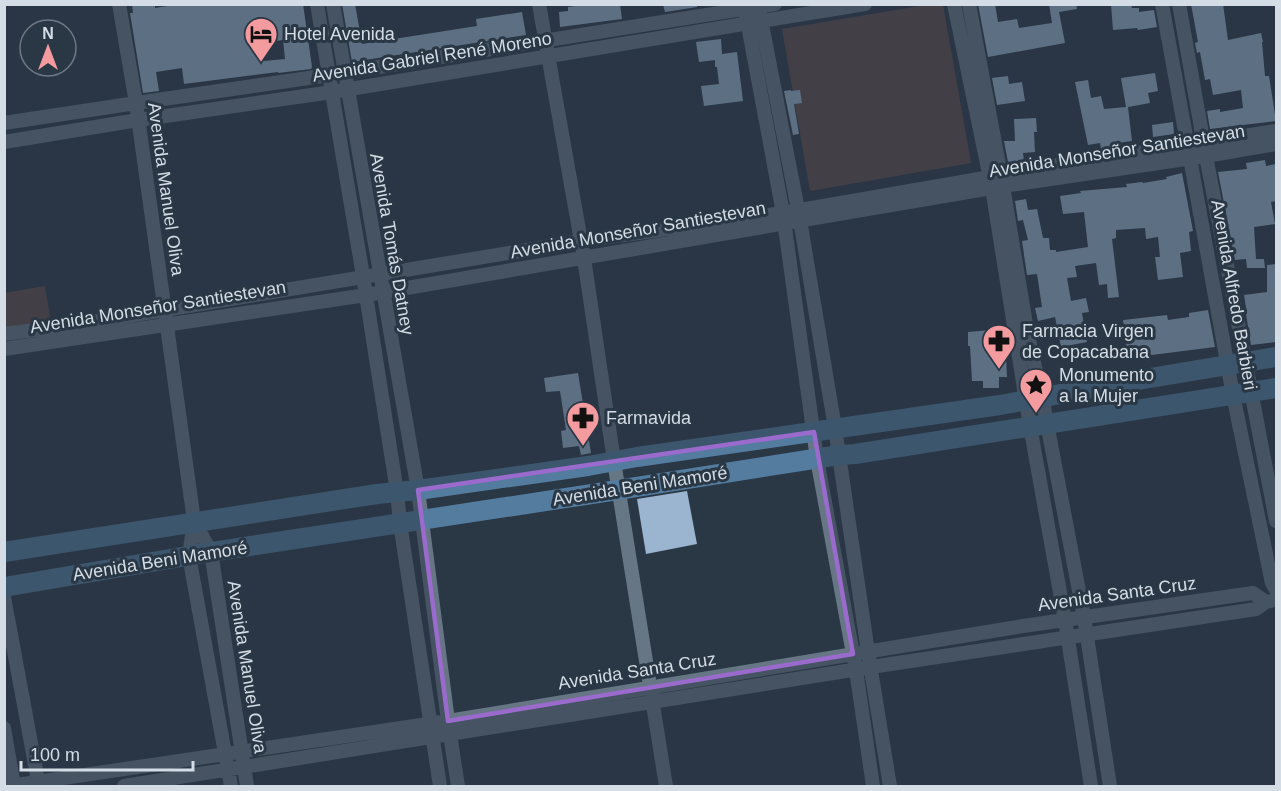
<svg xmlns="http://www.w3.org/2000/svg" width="1281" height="791" font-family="Helvetica,sans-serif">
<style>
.green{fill:#624b4b}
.building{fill:#9bb4cf;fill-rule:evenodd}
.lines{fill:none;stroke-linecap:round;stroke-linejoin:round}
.street{stroke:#677685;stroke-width:14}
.secondary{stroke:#537c9f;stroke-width:20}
.marked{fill:none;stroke:#9a6acc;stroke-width:4.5;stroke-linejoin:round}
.labels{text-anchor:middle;stroke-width:6;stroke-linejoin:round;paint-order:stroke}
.poi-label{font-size:18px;fill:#d4dde5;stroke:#2a3745;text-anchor:start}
.street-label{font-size:18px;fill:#d4dde5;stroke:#2a3745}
</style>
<rect width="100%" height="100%" fill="#2a3745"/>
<path class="green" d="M926,5H943L971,163L810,191L782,29Z
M45,286L51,322L5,329V293Z"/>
<path class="building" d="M132,4H155V8L180,4H303L312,67L311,69L278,73V72L184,84L182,68L156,72L159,91L143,93L130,13H133ZM283,40L285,59L264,61L262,43Z
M342,4H355L362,44L477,26L476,19L522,12L526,35L352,62Z
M591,4H620L622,19L560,27L559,12L568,11V7Z
M663,4H697V7L665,12Z
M978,4H995L998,22L1017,19L1019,28L1052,23L1049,4H1076L1077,9L1059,12L1065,43L988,57Z
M1111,4H1131L1132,8H1139V12L1154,10L1157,27L1138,30L1137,28L1113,30Z
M1191,4H1223L1228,40L1261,33L1263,42H1262L1265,76H1269L1276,121L1210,129L1207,111L1220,109V112L1243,108L1241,90L1213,95L1210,79L1205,80L1200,52L1197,53L1195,43L1198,42Z
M721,39L722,54L737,52L743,101L704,106L701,86L719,84L717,67H715V60L699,62L696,42Z
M1155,73L1158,91L1148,93L1150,103L1128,107L1132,141L1110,144L1111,147L1101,149L1100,143L1088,145L1075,82L1088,80L1091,98L1101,96L1104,109L1126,107L1121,78Z
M1008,76L1009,84L1022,82L1025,101L997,105L992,78Z
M791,90V91L800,90L802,103L794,104L799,134L793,135L784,91Z
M1036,118L1037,132H1034L1035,152L1023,153L1024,161L1008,162L1004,141H1015L1014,119Z
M1173,122L1174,134L1153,137L1152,125Z
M1265,160L1266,166L1276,164V201L1271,202L1275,224L1254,227L1256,259H1264L1265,268H1247L1246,259L1235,260L1218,172L1247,169L1246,163Z
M1182,173L1193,231L1189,232L1191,251L1180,253L1183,277L1158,280L1155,257H1160L1158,237L1146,239L1145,228L1116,230V238L1112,239L1119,297L1108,298L1107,284L1099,285L1096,263L1075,266L1077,277L1067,278L1071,301L1086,298L1089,312L1082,313L1087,342L1061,347L1055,317L1038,321L1035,308L1042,307L1037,274L1027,275L1022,241L1028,240L1023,220L1018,221L1015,201L1026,199L1028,210L1037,209L1043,238H1049L1050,250H1056V252L1088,247L1084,212L1063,214L1060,196L1081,193L1080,191L1127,187L1126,184L1142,182L1143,183L1167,179L1166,177Z
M1276,264V342L1251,345L1246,314H1247L1244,295L1267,292V265Z
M1208,310L1215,347L1128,358L1123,320L1167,315L1168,320L1189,317V313Z
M991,330H1002V355H1006L1007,377H999V388H983V381H972L970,346H968V332Z
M578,373L591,453L581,455L579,446L563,448L561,431L566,430L560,391L546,392L544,378Z
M687,491L697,544L646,554L637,499Z"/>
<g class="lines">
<path class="street" d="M119,4L136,103L194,521L189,556L231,786
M317,4L363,276L397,492L400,523L440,786
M333,4L418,490L448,721L458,786
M539,4L584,258L614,461L666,786
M744,4L783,213L817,459L856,670L873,786
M758,4L800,220L835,428L868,652L890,786
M954,4L992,188L1030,426L1065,620L1091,786
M969,4L1003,186L1028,336L1042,397L1084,617L1110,786
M1162,4L1233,395L1272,583L1276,590
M1179,4L1206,156L1276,521
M4,123L136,103L329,75L775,4
M4,142L138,120L332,92L865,4
M4,334L74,325L581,241L783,213L1082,161L1276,131
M4,349L366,295L1003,186L1206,156L1276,144
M194,521L211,552L247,786
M4,597L39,786
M4,728L14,786
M10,786L448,721L1023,626L1253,593L1266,602
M124,786L871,667L1256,609L1266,602L1276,600"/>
<path class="secondary" d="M4,552L377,494L418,490L588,466L637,457L1000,405L1126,382L1276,357
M4,587L211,552L592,494L839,455L855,454L1276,388"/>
</g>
<path d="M0 0H1281V791H0ZM814,432L853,654L448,721L418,490Z" fill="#2a3745" fill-opacity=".55" fill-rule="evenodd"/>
<path class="marked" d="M814,432L853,654L448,721L418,490Z"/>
<defs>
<g id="hotel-pin" transform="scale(1.725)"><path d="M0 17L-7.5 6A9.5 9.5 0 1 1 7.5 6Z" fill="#f49b9f" stroke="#2a3745"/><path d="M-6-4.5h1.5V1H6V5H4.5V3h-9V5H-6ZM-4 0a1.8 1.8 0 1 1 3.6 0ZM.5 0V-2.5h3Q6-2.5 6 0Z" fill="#111"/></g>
<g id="pharmacy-pin" transform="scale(1.725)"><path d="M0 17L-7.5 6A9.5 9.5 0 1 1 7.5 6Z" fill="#f49b9f" stroke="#2a3745"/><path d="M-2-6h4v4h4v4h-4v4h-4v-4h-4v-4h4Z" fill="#111"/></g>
<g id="sight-pin" transform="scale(1.725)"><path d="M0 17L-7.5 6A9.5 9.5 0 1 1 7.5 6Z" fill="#f49b9f" stroke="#2a3745"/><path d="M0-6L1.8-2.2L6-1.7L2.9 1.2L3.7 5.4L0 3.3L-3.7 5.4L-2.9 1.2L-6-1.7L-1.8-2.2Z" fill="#111"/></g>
</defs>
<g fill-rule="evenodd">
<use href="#hotel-pin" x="261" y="34"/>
<use href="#pharmacy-pin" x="999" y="341"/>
<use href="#sight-pin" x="1036" y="385"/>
<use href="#pharmacy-pin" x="583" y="418"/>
</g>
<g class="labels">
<g class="poi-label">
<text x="284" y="40">Hotel Avenida</text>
<text x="1022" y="337">Farmacia Virgen<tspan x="1022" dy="21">de Copacabana</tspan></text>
<text x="1059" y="381">Monumento<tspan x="1059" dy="21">a la Mujer</tspan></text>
<text x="606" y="424">Farmavida</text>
</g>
<g class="street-label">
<text transform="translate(432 57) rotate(-9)" y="6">Avenida Gabriel René Moreno</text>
<text transform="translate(1117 151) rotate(-9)" y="6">Avenida Monseñor Santiestevan</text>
<text transform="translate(166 189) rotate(82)" y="6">Avenida Manuel Oliva</text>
<text transform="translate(638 230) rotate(-10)" y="6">Avenida Monseñor Santiestevan</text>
<text transform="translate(392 244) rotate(80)" y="6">Avenida Tomás Datney</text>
<text transform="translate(1234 295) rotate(80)" y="6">Avenida Alfredo Barbieri</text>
<text transform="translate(158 307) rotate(-9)" y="6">Avenida Monseñor Santiestevan</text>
<text transform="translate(640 486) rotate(-9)" y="6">Avenida Beni Mamoré</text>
<text transform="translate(160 561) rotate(-9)" y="6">Avenida Beni Mamoré</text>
<text transform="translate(1117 594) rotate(-8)" y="6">Avenida Santa Cruz</text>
<text transform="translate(247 667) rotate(81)" y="6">Avenida Manuel Oliva</text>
<text transform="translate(637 671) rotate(-9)" y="6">Avenida Santa Cruz</text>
</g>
</g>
<rect width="1281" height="791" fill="none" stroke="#d4dde5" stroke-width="12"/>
<g transform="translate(48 48)"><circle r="28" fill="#2a3745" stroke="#6e7985" stroke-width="1.5"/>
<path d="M0-4.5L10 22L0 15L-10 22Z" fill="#f49b9f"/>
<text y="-9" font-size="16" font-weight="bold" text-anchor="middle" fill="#d4dde5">N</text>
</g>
<path d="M21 761v9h172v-9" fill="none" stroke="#d4dde5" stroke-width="3"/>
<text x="30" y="761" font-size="18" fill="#d4dde5" stroke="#2a3745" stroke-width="4.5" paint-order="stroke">100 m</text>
</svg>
